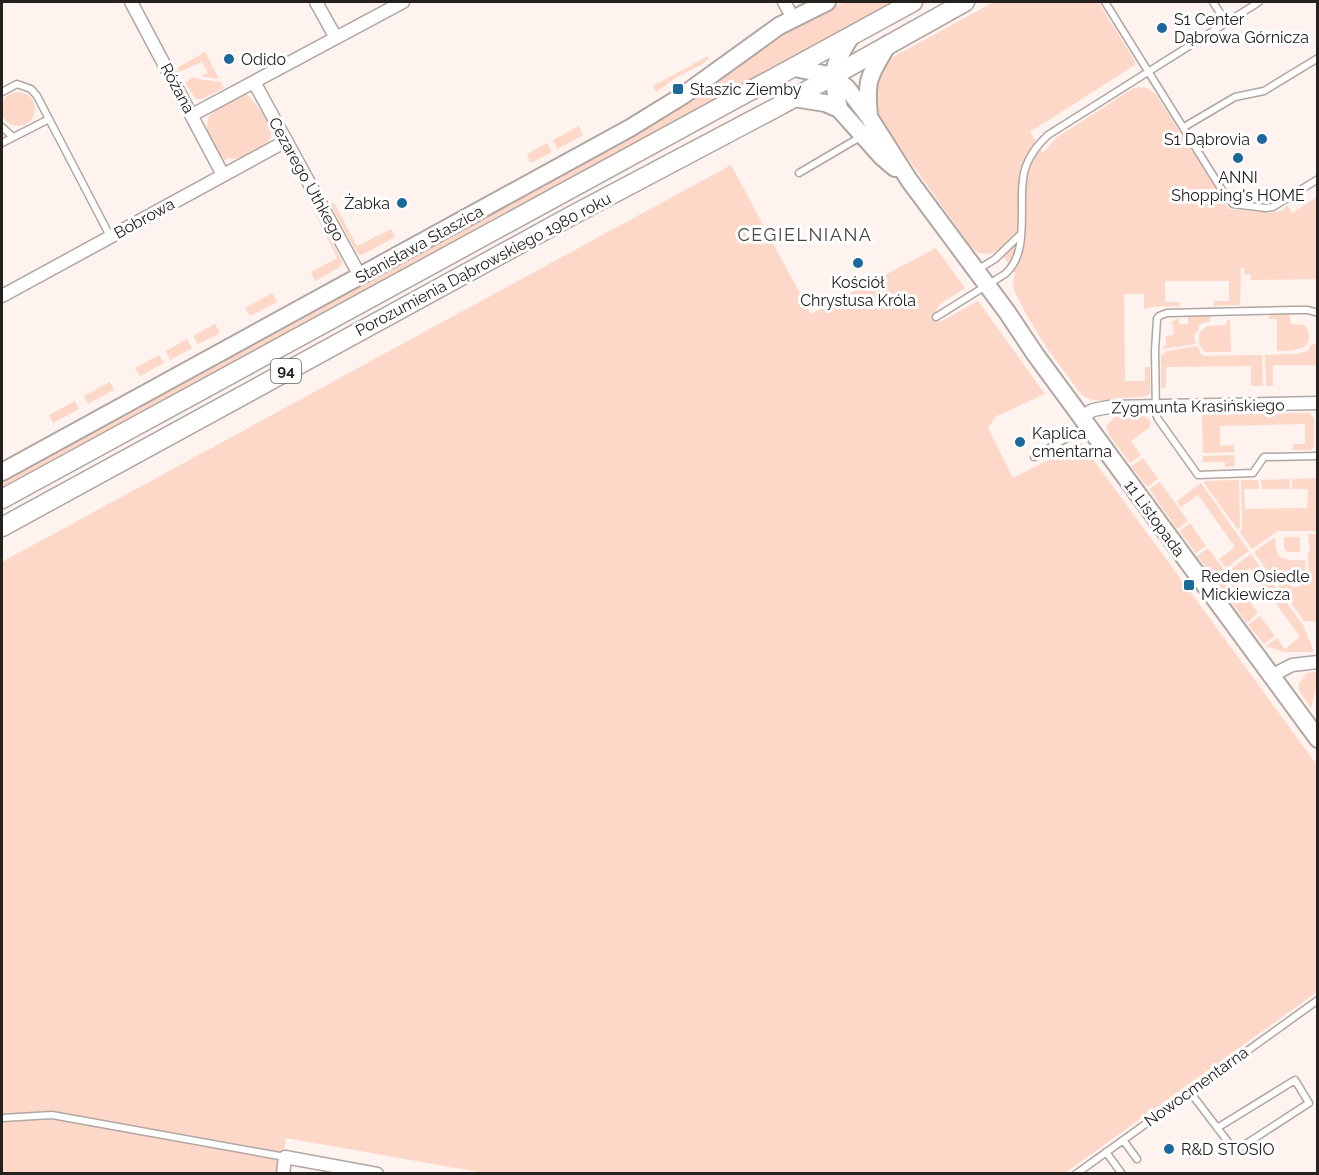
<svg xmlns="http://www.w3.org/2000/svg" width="1319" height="1175" font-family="Raleway,sans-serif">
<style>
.green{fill:#fdd8c8}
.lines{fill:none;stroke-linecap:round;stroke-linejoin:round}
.lane-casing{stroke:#b1a6a2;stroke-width:9}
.street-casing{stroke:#b1a6a2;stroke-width:15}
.secondary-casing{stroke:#b1a6a2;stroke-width:20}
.primary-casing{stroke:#b1a6a2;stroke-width:21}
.lane{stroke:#fff;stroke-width:6}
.street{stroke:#fff;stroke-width:12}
.secondary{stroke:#fff;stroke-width:16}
.primary{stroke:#fff;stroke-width:18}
.poi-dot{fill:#1b689b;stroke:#fff;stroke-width:2}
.labels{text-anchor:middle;stroke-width:6;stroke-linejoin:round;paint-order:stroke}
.shield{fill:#fff;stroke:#666462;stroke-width:1.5}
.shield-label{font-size:15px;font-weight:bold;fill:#25211f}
.poi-label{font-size:16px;fill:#25211f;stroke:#fff;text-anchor:start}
.street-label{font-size:16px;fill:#25211f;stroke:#fff}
.neighbourhood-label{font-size:18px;letter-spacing:1.5px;fill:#4c433f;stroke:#fff}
</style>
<rect width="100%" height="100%" fill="#fef3ee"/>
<path class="green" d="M845,2H899L802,54H799L797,57L720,99L718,98L638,143H636L634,146L400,273H397L396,275L326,313H324L179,394H175L174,396L104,434H101L100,436L2,490V479L809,18Z
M994,2H1098L1135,61V65L1030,132L1043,153L1056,138L1132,89C1142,85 1150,88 1157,96L1229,209L1272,213L1283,210L1287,205L1292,213L1317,197V279L1251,280L1250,274H1244V268H1241L1240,305L1214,306V301H1229V281H1165V302H1180V306L1149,307V308L1144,309V294H1124L1125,381H1145V367H1150V394L1143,397L1115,398V401C1102,401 1091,402 1081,394L1046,347L1025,312L1014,290L1013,282L1015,273L999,250C989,255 981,256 972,248L879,118L876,112L871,89L891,58Z
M205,52L219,79L201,76L208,73L202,62L179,72L177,68Z
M708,56L709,58L703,64L677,77L656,92L653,86Z
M193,77C201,81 212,80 221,82L224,88L202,99H196L185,83Z
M1 109a17 17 0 1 1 34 0a17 17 0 1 1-34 0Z
M247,94C253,101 277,128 270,139C267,145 256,148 250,152C242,156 236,161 227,158L226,161C219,156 216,149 212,141C202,121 207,114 226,104C233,101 240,96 247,94Z
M579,126L583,135L557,149L553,140Z
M547,143L552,152L531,163L527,154Z
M731,165L811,314L936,248L965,288L940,304L935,314L940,322L978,301L1045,394L995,417L988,428L1013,478L1081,443L1317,765V992L1065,1173H484L286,1138L281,1173L2,1174V562Z
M308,199L342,261L340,267L315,281L311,272L337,258Z
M334,203L357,246L391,229L395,237L362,255L357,253L330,204Z
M272,293L277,302L250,316L245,308Z
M1270,313H1289L1291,324L1305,325C1319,350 1294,351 1277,351V319H1268Z
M1191,314H1207L1210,317V322L1202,323L1198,327L1199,329L1194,336L1196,344L1163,349V346H1166V336L1174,335L1173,324H1168L1179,318V324H1188V317Z
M1227,320H1230L1231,352H1205L1199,344V333L1207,326L1226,325Z
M215,324L220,333L198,344L193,336Z
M187,339L192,348L170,360L166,351Z
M1312,344L1317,345V365H1273V386H1266L1265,355L1296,354L1308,351Z
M1197,346L1200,351L1199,352L1204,356L1262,355L1263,386H1251V366L1166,367V388H1161V356L1167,351Z
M159,355L164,363L140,376L135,368Z
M110,382L114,390L88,404L84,396Z
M75,401L79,409L53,423L49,415Z
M1309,413L1314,418V447L1311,450H1293V444H1305V424L1220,426V446L1234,445V452L1203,453L1202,414Z
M1144,416L1150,420V427L1131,441L1141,455L1130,463L1109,435L1106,426L1115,417Z
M1234,455L1235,466L1225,467V462H1203V456Z
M1143,458L1158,479L1147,487L1131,466Z
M1317,478V531H1278L1252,549L1240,533L1242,527L1241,480H1258L1259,489H1244L1245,509L1307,508L1308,489H1292V479Z
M1289,479L1290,489H1262L1261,480Z
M1239,480L1240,527L1238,530L1204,483L1205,481Z
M1160,482L1188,521L1177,529L1149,489Z
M1201,483L1249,551L1226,568L1219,559L1235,547L1198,495L1181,507L1177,501Z
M1190,523L1206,546L1196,553L1179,531Z
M1308,534H1317V621H1304L1278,585L1291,584V587H1300V584L1309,583L1308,553L1310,552Z
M1275,537C1276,542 1275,547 1277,552C1281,563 1296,560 1305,560V581H1279L1276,583L1254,552Z
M1284,537H1300V552H1287L1284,548Z
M1208,548L1224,570L1213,577L1197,556Z
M1251,554L1303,625L1314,652H1284L1266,646L1277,638L1285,649L1300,637L1250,568L1234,579L1242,591L1229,599L1215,580Z
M1244,593L1258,613L1247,623L1231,602Z
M1260,616L1275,636L1264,644L1248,625Z
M1317,672V684L1311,708L1299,690V683L1307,673Z"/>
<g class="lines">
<g class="lane-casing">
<path id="lane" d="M1105,2L1222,190L1233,204L1266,208L1273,207L1318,179
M1213,2L1226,22
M2,92L17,84L31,89L37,96L110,236
M2,127L13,137
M1184,127L1235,97L1264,91L1318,58
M2,143L49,119
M799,173L862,136
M977,270L995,259L1020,235
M1318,313L1308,310H1294L1167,313L1159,316L1157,319L1155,351L1156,414L1158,419L1198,475L1253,473L1264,457L1318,456
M936,317L1005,274C1033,250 1015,198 1026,166C1031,153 1038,144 1048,135L1259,2
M1034,457L1087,426
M1190,1092L1235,1151L1309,1103L1295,1080L1217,1128
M2,1118L52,1115L285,1157
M1123,1140L1137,1159
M1106,1152L1122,1174
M1076,1174L1318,1000"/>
</g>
<g class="street-casing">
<path id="street" d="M131,2L223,175
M316,2L336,38
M784,2L793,18
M254,82L360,276
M192,115L403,2
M2,296L286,141
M1081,417L1093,410L1109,407L1318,403
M1271,676L1292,665L1318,662
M283,1174L285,1157L377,1174"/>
</g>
<g class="secondary-casing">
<path id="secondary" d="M795,68L833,76L847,88L869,117L909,180L1007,312L1035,354L1318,739
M794,98L825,103L839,109L882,157L895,168
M839,109C831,71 831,69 851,36
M869,116C865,78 870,75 888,44
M2,472L630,128L682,96L779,26L827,2"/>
</g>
<g class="primary-casing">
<path id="primary" d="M2,499L913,2
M2,527L571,216L781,105L965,2"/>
</g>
<use href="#lane" class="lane"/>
<use href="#street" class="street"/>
<use href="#secondary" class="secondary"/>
<use href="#primary" class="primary"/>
</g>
<g class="poi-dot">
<circle cx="1162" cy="28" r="6"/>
<circle cx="229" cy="59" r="6"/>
<rect x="672" y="83" width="12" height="12" rx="3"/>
<circle cx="1262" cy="139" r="6"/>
<circle cx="1238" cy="158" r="6"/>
<circle cx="402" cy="203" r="6"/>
<circle cx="858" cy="263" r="6"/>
<circle cx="1020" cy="442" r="6"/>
<rect x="1183" y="579" width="12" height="12" rx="3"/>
<circle cx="1169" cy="1149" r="6"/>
</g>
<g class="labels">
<rect class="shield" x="271" y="359" width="30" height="24" rx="4.5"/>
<g class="shield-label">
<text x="286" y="376">94</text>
</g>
<g class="poi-label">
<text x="1174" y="25">S1 Center<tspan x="1174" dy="18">Dąbrowa Górnicza</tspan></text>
<text x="241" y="65">Odido</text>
<text x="690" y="95">Staszic Ziemby</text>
<text x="1250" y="145" text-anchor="end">S1 Dąbrovia</text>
<text x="1238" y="183" text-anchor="middle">ANNI<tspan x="1238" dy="18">Shopping's HOME</tspan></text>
<text x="390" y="209" text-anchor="end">Żabka</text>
<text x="858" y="288" text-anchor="middle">Kościół<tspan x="858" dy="18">Chrystusa Króla</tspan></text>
<text x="1032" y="439">Kaplica<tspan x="1032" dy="18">cmentarna</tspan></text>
<text x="1201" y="582">Reden Osiedle<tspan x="1201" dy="18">Mickiewicza</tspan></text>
<text x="1181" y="1155">R&amp;D STOSIO</text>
</g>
<g class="street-label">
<text transform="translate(178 88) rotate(62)" y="6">Różana</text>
<text transform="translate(307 179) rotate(61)" y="6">Cezarego Uthkego</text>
<text transform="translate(144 218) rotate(-29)" y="6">Bobrowa</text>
<text transform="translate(419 244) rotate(-29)" y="6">Stanisława Staszica</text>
<text transform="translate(483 264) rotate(-28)" y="6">Porozumienia Dąbrowskiego 1980 roku</text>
<text transform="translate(1198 406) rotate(-1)" y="6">Zygmunta Krasińskiego</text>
<text transform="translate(1155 518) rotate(54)" y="6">11 Listopada</text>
<text transform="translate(1196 1086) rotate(-36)" y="6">Nowocmentarna</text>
</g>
<g class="neighbourhood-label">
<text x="805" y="241">CEGIELNIANA</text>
</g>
</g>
<rect width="1319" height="1175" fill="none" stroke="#25211f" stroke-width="6"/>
</svg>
